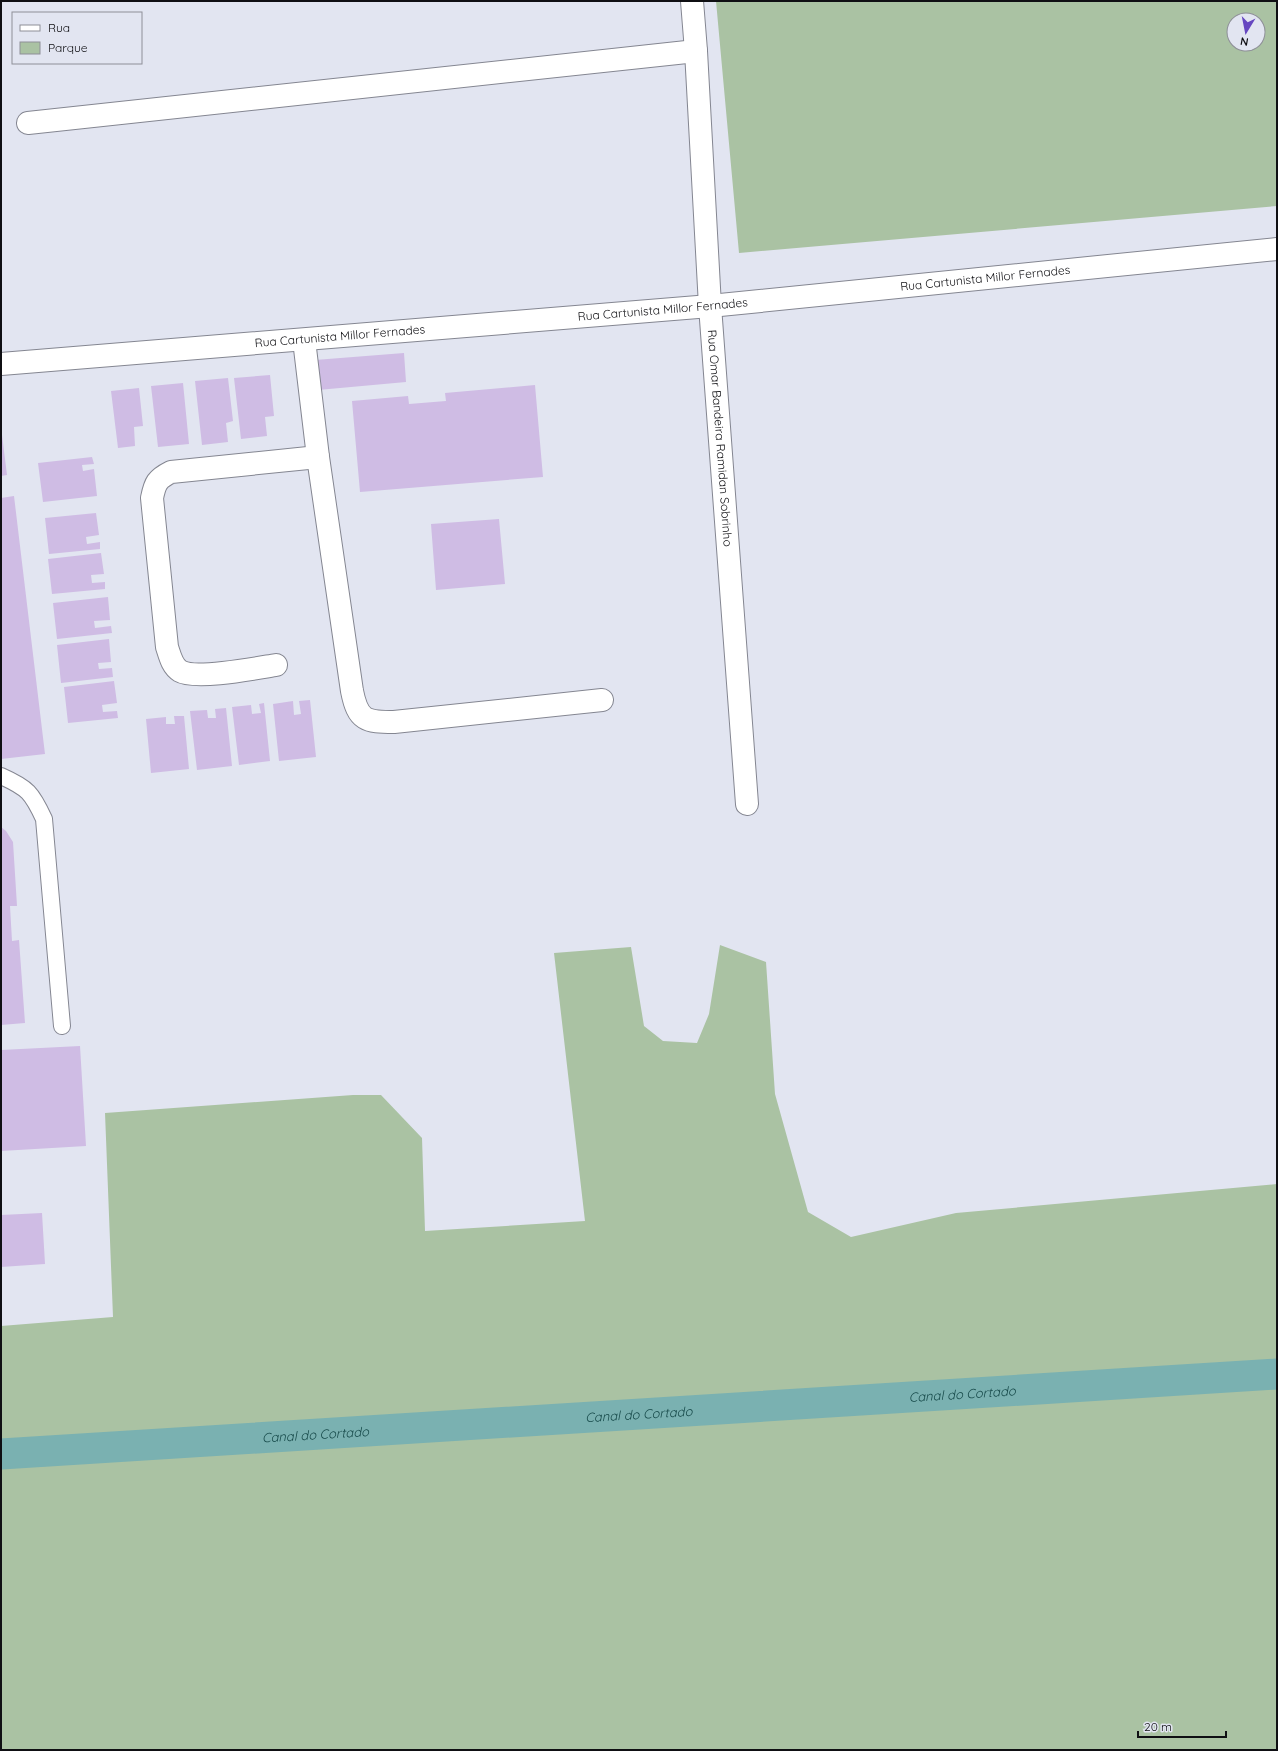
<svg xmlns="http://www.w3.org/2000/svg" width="1278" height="1751" font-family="Quicksand,sans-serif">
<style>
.green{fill:#aac2a3;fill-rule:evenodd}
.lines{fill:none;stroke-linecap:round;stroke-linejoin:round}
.canal{stroke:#7ab1b1;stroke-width:31}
.building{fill:#cfbce4}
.lane-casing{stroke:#848691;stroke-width:18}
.street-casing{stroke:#848691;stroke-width:24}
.lane{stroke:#fff;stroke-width:16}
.street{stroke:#fff;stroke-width:22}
.labels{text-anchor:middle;stroke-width:3;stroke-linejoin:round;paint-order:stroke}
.street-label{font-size:12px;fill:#0f0f13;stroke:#e2e5f1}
.water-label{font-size:13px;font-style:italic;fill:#174a4a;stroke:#e2e5f1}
</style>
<rect width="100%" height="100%" fill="#e2e5f1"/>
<path class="green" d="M716,1H1277V206L739,253ZM1234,20H1258V44H1234Z
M720,945L766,962L775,1094L808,1212L851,1237L956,1213L1277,1184V1750H1V1326L113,1317L105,1113L353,1095H381L422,1138L425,1231L585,1221L554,953L631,947L644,1026L663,1041L697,1043L709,1014Z"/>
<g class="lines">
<path class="canal" id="s1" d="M1,1454L1277,1374"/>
</g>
<path class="building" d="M404,353L406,382L318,390L315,360Z
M270,375L274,416L265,417L267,436L241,439L234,378Z
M228,378L233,421L226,423L228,442L202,445L195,381Z
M183,383L189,444L158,447L151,386Z
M535,385L543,477L360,492L352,401L408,396L409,404L446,401L445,393Z
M139,388L143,426L134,427L135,446L118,448L111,391Z
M1,427L7,475L1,476Z
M92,457L94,464L82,465L83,471L94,469L97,496L43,502L38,463Z
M14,496L45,754L1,759V498Z
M96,513L99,535L86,537L87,544L100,542V549L49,554L45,518Z
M499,519L505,584L436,590L431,524Z
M101,553L104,574L91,575L92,583L105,582V589L52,594L48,559Z
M108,597L110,620L94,621L95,628L111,626L112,633L57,639L53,603Z
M109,639L111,662L98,663L99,669L112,668L113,677L61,683L57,645Z
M114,681L117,703L102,705L103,712L117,711L118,718L68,723L64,687Z
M310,700L316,757L279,761L273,704L293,701L294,715L301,714L299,701Z
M264,703L270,761L239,765L232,707L251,705L252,714L261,713L259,704Z
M226,708L232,766L197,770L190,711L207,710L208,718H216L215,709Z
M174,716H184L189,769L151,773L146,719L166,717V724H175Z
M1,827L6,831L13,842L17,906H10L12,941L19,940L25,1023L1,1025Z
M80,1046L86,1146L1,1151V1050Z
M42,1213L45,1264L1,1267V1215Z"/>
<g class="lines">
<g class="lane-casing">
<path id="lane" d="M1,776C28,788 32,793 44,819L62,1026"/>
</g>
<g class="street-casing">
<g id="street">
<path id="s2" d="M692,1L696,51L710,306L747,804"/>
<path d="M28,123L696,51"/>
<path d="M304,340L318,457L352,691C358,721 366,722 394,722L602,700"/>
<path id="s3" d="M1,364L710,306L1277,249"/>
<path d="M276,665C257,668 195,680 180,671C172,666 170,656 167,647L152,498C155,483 157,479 171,472L318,457"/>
</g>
</g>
<use href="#lane" class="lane"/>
<use href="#street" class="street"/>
</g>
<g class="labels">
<g class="street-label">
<text dy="4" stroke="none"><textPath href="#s3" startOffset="988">Rua Cartunista Millor Fernades</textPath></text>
<text dy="4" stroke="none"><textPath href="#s3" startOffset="664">Rua Cartunista Millor Fernades</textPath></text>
<text dy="4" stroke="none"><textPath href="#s3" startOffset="340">Rua Cartunista Millor Fernades</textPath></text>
<text dy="4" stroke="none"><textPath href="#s2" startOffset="438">Rua Omar Bandeira Ramidan Sobrinho</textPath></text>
</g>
<g class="water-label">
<text dy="5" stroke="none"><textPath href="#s1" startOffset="963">Canal do Cortado</textPath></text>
<text dy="5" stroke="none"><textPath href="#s1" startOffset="639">Canal do Cortado</textPath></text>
<text dy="5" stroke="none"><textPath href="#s1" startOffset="315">Canal do Cortado</textPath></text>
</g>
</g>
<rect width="1278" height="1751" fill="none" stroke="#0f0f13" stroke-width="4"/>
<rect x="12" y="12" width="130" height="52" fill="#e2e5f1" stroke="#8e8f98"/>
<rect x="20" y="25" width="20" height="6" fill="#ffffff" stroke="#8e8f98"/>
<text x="48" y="32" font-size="12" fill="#0f0f13">Rua</text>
<rect x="20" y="42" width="20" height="12" fill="#aac2a3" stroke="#8e8f98"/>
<text x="48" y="52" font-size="12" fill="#0f0f13">Parque</text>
<g transform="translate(1246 32) rotate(190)"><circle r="19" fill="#e2e5f1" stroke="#8e8f98"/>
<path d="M0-3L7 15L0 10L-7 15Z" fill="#6647c0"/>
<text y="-6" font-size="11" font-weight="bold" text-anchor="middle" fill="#0f0f13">N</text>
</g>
<path d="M1138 1731v6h88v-6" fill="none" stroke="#0f0f13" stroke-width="2"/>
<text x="1144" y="1731" font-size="12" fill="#0f0f13" stroke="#e2e5f1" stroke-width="3" paint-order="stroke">20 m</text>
</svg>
